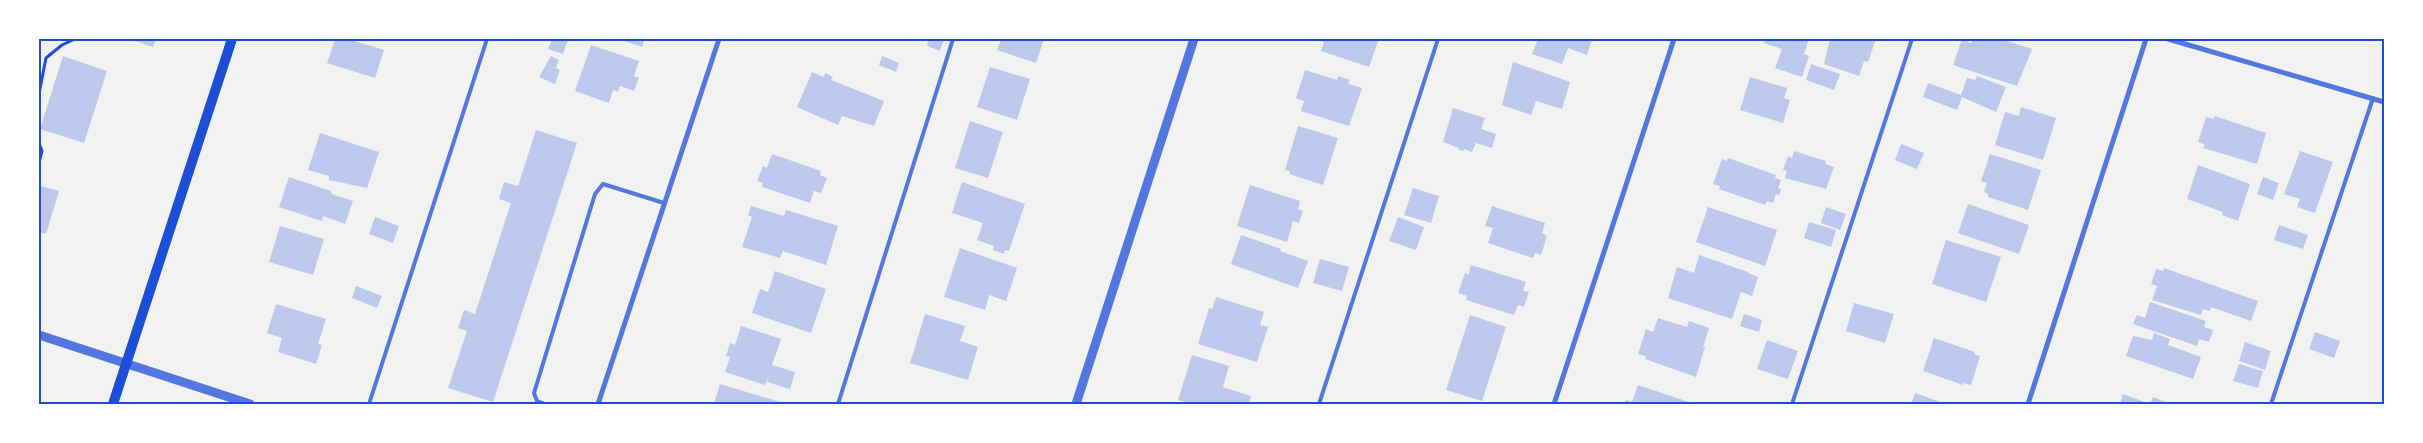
<svg xmlns="http://www.w3.org/2000/svg" width="2423" height="443" font-family="'Sofia Sans Condensed',sans-serif">
<style>
.building{fill:#bdc9ec}
.lines{fill:none;stroke-linecap:round;stroke-linejoin:round}
.path{stroke:#1d4ed8;stroke-width:3}
.service{stroke:#5277de;stroke-width:4}
.minor{stroke:#5277de;stroke-width:5}
.tertiary{stroke:#5277de;stroke-width:9}
.secondary{stroke:#1d4ed8;stroke-width:10}
.neatline{fill:none;stroke:#1d4ed8;stroke-width:2}
</style>
<rect width="100%" height="100%" fill="#f2f2f2"/>
<path class="building" d="M129,39H156L153,47Z
M335,39H348L384,50L375,78L327,63Z
M552,39H568L563,54L548,49Z
M618,39H645L642,47Z
M929,39H944L940,51L927,46Z
M1001,39H1044L1036,63L997,50Z
M1316,39H1379L1369,67L1321,51L1324,42Z
M1538,39H1592L1587,55L1568,48L1562,64L1532,54Z
M1766,39H1809L1804,54L1809,56L1802,77L1775,68L1782,49L1764,43Z
M1830,39H1876L1868,62L1864,61L1859,76L1824,64Z
M1962,39L1971,43L1973,39H2001L2032,49L2017,86L1953,65Z
M591,45L639,61L634,76L639,78L634,91L620,86L618,92L613,90L609,103L575,91Z
M63,56L107,71L84,143L40,129Z
M551,56L559,60L556,68L560,70L555,84L539,77Z
M882,56L899,63L896,72L879,65Z
M1513,62L1570,82L1562,109L1536,101L1531,115L1502,105Z
M1811,64L1840,74L1834,90L1806,80Z
M990,67L1030,79L1017,120L977,107Z
M1305,70L1337,80L1338,76L1350,80L1348,84L1362,88L1349,126L1301,111L1304,101L1296,98Z
M812,72L824,77L825,73L833,77L831,80L884,101L874,126L842,116L838,125L797,107Z
M1977,76L2006,87L1996,112L1962,97L1957,110L1923,97L1928,83L1961,95L1967,78L1975,80Z
M1750,77L1787,88L1784,98L1790,100L1783,123L1740,110Z
M2021,107L2056,118L2043,160L1995,145L2005,112L2019,116Z
M1453,108L1485,118L1481,129L1496,134L1492,148L1476,143L1472,152L1464,149L1463,151L1459,150V148L1443,142Z
M2215,116L2266,133L2257,164L2203,148L2205,145L2198,142L2206,117L2214,119Z
M970,121L1003,132L988,178L955,168Z
M1298,126L1338,138L1323,185L1289,174L1290,171L1285,170Z
M536,130L577,143L493,402L448,388L467,331L458,328L464,310L475,314L511,203L499,199L504,182L518,186Z
M320,133L379,152L367,188L329,180V176L308,170Z
M1901,144L1924,153L1917,169L1895,160Z
M1794,151L1826,161L1825,164L1834,167L1826,189L1785,178L1787,171L1783,170L1788,156L1792,158Z
M2300,151L2333,162L2315,213L2297,207L2300,199L2284,194Z
M772,154L821,171L820,175L827,178L821,193L814,191L810,203L762,187L763,183L757,181L763,166L767,168Z
M1990,154L2041,170L2028,210L1988,197V194L1984,192L1987,183L1981,181Z
M1728,158L1776,175L1775,178L1781,180L1778,188L1781,189L1779,195L1776,194L1773,203L1767,201L1765,205L1719,189L1720,186L1713,184L1722,159L1727,161Z
M2198,165L2250,184L2238,221L2222,215L2223,212L2187,199Z
M39,177L41,178V186L59,191L46,234L39,232Z
M289,177L331,191L332,194L353,201L345,224L323,216L322,221L279,207Z
M2263,177L2279,183L2273,200L2257,194Z
M962,182L1025,204L1009,251L1005,250L1004,254L993,250L994,246L977,240L983,223L952,213Z
M1250,185L1300,201L1298,209L1303,211L1299,223L1293,221L1287,242L1237,226Z
M1413,188L1439,196L1431,223L1404,215Z
M1968,204L2029,225L2019,254L1958,233Z
M751,206L784,216L786,210L838,226L826,265L783,251L780,258L742,247L752,217L748,215Z
M1492,206L1545,223L1542,233L1547,236L1541,255L1535,253L1533,258L1488,243L1493,228L1485,226Z
M1708,207L1777,230L1765,266L1696,242Z
M1826,207L1846,214L1840,230L1821,223Z
M375,217L399,226L393,243L369,234Z
M1398,217L1424,227L1416,250L1389,241Z
M1809,222L1836,230L1831,247L1804,238Z
M2279,225L2308,235L2303,249L2274,240Z
M280,226L324,239L313,275L269,262Z
M1241,235L1281,249L1280,251L1308,261L1298,288L1231,264Z
M1946,240L2001,257L1986,302L1932,284Z
M960,248L1017,268L1006,301L989,295L985,310L944,297Z
M1699,255L1748,272V273L1758,277L1752,296L1741,292L1732,319L1668,298L1677,267L1694,273Z
M1320,259L1349,267L1342,291L1313,283Z
M1471,265L1526,282L1523,291L1529,292L1524,307L1518,305L1514,315L1466,300L1467,296L1458,293L1465,273L1469,274Z
M2164,268L2258,301L2251,321L2211,307L2210,311L2203,309L2201,315L2152,300L2157,286L2151,284L2156,269L2163,271Z
M775,271L826,289L811,333L752,313L760,289L768,292Z
M356,286L382,296L377,308L352,298Z
M1216,297L1264,312L1260,325L1268,327L1257,362L1198,344L1209,308L1212,309Z
M2150,302L2206,321L2204,327L2213,330L2209,342L2199,339L2197,346L2133,324L2137,315L2145,318Z
M1854,303L1894,314L1885,343L1846,331Z
M276,304L326,319L318,344L322,345L316,364L278,352L282,338L267,333Z
M925,314L965,326L960,341L978,347L968,380L910,363Z
M1744,314L1762,320L1759,332L1740,326Z
M1470,315L1506,327L1482,401L1446,390Z
M1658,318L1687,327L1689,321L1709,328L1703,347H1705L1696,377L1645,359L1646,356L1638,354L1646,329L1653,332Z
M741,326L781,339L772,365L795,372L790,389L767,382L769,375L765,385L725,372L730,357L726,356L730,343L735,345Z
M2315,332L2340,341L2334,358L2309,349Z
M2154,333L2170,339L2168,345L2201,357L2193,379L2126,356L2133,336L2152,340Z
M1934,338L1975,352L1974,354L1980,356L1971,385L1964,383L1963,385L1923,371Z
M1767,340L1798,351L1788,379L1757,369Z
M2245,342L2271,351L2265,370L2239,361Z
M1192,355L1229,366L1223,387L1251,396L1249,404H1193L1178,400Z
M2239,364L2263,371L2258,388L2233,381Z
M720,384L780,402L779,404H714Z
M1638,385L1689,402L1688,404H1624L1626,400L1632,402Z
M1915,393L1946,404H1911Z
M2123,394L2150,404L2153,397L2171,404H2120Z"/>
<g class="lines">
<path class="path" d="M39,94L46,58L62,45L75,39
M39,143L42,151L39,163"/>
<path class="service" d="M369,404L487,39
M545,404L537,401L534,393L595,194L603,184L664,203
M838,404L953,39
M1319,404L1438,39
M1792,404L1912,39
M2271,404L2373,98"/>
<path class="minor" d="M2168,39L2384,102
M598,404L719,39
M1554,404L1674,39
M2028,404L2146,39"/>
<path class="tertiary" d="M39,335L250,404
M1076,404L1194,39"/>
<path class="secondary" d="M113,404L232,39"/>
</g>
<rect width="2423" height="443" fill="none" stroke="#ffffff" stroke-width="80"/>
<rect x="40" y="40" width="2343" height="363" class="neatline"/>
</svg>
